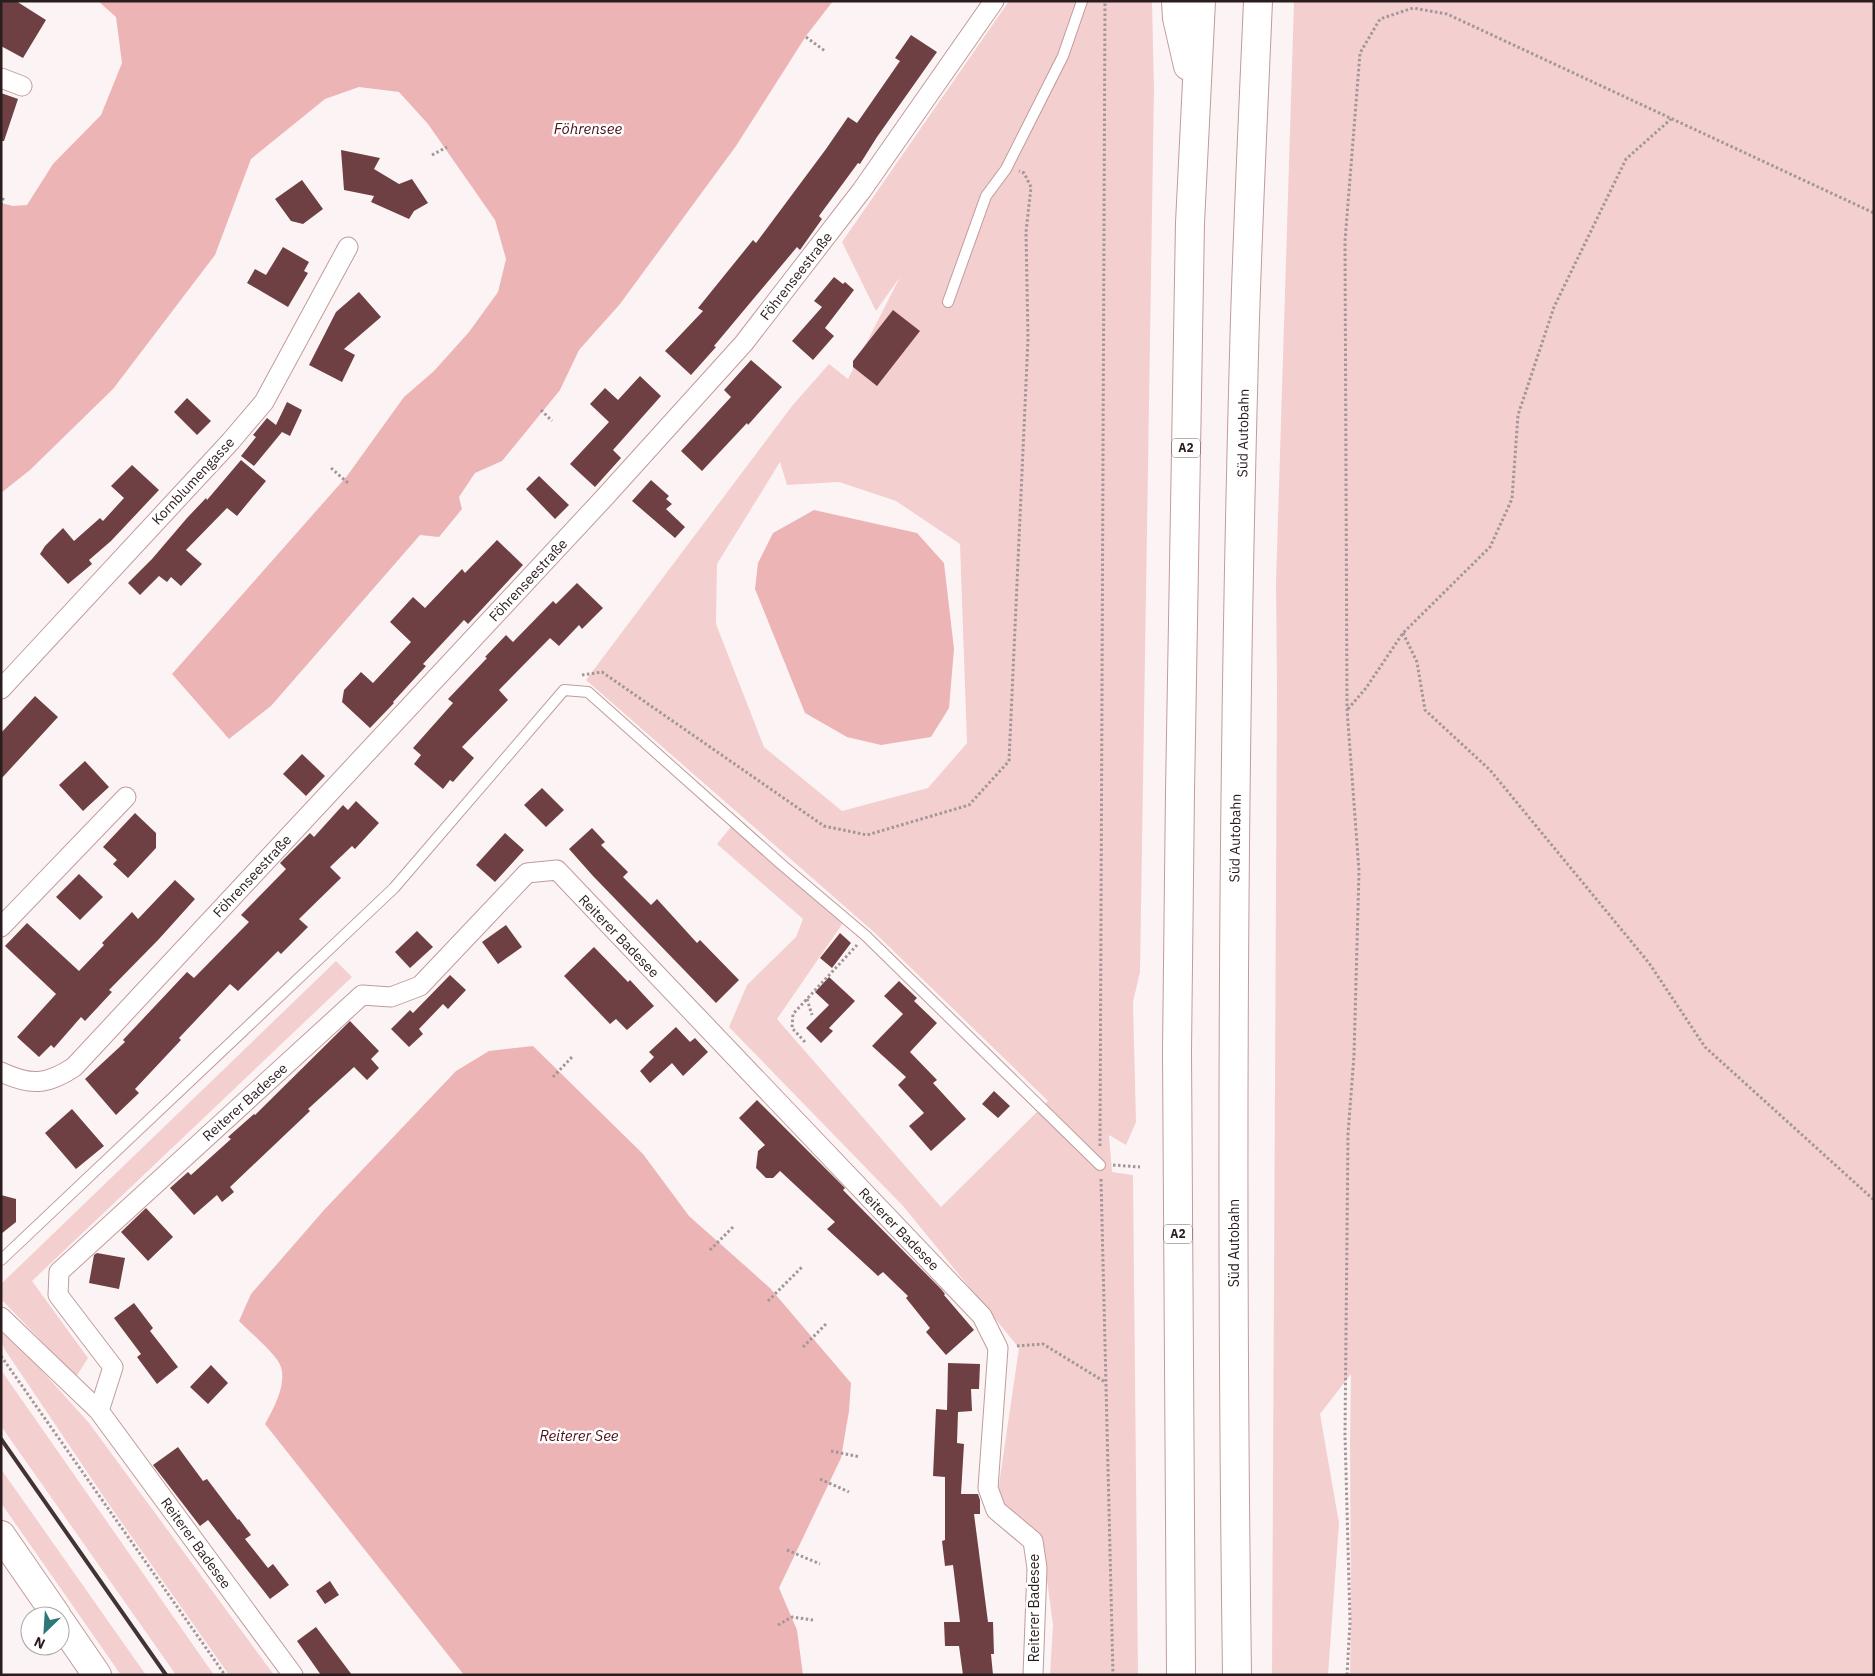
<svg xmlns="http://www.w3.org/2000/svg" width="1875" height="1676" font-family="'IBM Plex Sans',sans-serif">
<style>
.green{fill:#f4cfd0;fill-rule:evenodd}
.water{fill:#edb4b6}
.building{fill:#6f4043}
.lines{fill:none;stroke-linecap:round;stroke-linejoin:round}
.lane-casing{stroke:#c19b9c;stroke-width:12}
.street-casing{stroke:#c19b9c;stroke-width:21}
.secondary-casing{stroke:#c19b9c;stroke-width:30}
.highway-casing{stroke:#c19b9c;stroke-width:30}
.path{stroke:#a29798;stroke-width:3;stroke-dasharray:2.5 2.5;stroke-linecap:butt}
.lane{stroke:#fff;stroke-width:10}
.street{stroke:#fff;stroke-width:19}
.secondary{stroke:#fff;stroke-width:28}
.highway{stroke:#fff;stroke-width:28}
.rail{stroke:#423334;stroke-width:4}
.labels{text-anchor:middle;stroke-width:5;stroke-linejoin:round;paint-order:stroke}
.shield{fill:#fff;stroke:#6b6061;stroke-width:1}
.shield-label{font-size:12px;font-weight:bold;fill:#2b1c1d}
.street-label{font-size:14px;fill:#2b1c1d;stroke:#fff}
.water-label{font-size:15px;font-style:italic;fill:#500e19;stroke:#fff}
</style>
<rect width="100%" height="100%" fill="#fcf4f4"/>
<path class="green" d="M1009,1H1152L1154,88L1140,972L1133,1002L1136,1122L1126,1145L1109,1135L1112,1172L1133,1175L1138,1675H1050L1053,1625L1042,1543L1003,1509L998,1491L1019,1348L903,1206L729,1027L747,985L796,937L803,919L717,844L731,827L843,923L777,1019L941,1207L1048,1101L875,933L586,680L792,406L829,364L848,379L900,277L876,311L842,242ZM780,462L787,485L839,482L896,501L960,544L967,743L928,788L842,811L764,747L716,624L717,564Z
M1294,1H1874V1675H1350L1351,1622L1350,1443L1351,1374L1320,1414L1339,1523L1328,1675H1272L1277,688L1276,583Z
M336,961L352,977L32,1281L88,1358L76,1377L1,1299V1284Z
M1,1325L89,1423L274,1675H229L110,1506L5,1350L1,1341Z
M1,1370L214,1675H176L1,1426Z
M1,1469L146,1675H121L1,1503Z"/>
<path class="water" d="M98,1H833L806,36L736,146L620,304L579,350L560,390L502,461L475,473L459,497L462,509L439,537L420,535L271,706L229,739L172,674L347,476L404,397L434,371L469,332L498,292L506,259L495,220L428,124L399,92L359,87L325,99L251,159L215,255L113,389L30,470L1,493V203L13,206L27,205L53,164L101,115L122,63L116,17Z
M814,510L917,533L944,563L954,649L949,708L931,737L881,745L847,737L805,713L755,589L758,563L773,533Z
M533,1046L643,1154L689,1216L770,1288L851,1383L849,1411L841,1458L779,1588L797,1630L803,1675H464L265,1424C274,1408 290,1379 278,1361C270,1349 249,1331 239,1321L251,1294L324,1210L456,1071L489,1051Z"/>
<path class="building" d="M1,1H16L46,20L23,58L1,46Z
M911,35L937,52L877,137L860,164L858,163L819,216L822,219L800,250L797,247L714,346L716,347L691,375L665,351L703,311L698,308L753,240L756,243L826,149L848,117L857,123L900,61L895,58Z
M1,93L18,99L4,141H1Z
M341,150L380,158L374,169L399,184L412,179L428,203L414,211L409,219L371,202L374,196L344,190Z
M302,180L323,209L303,224L291,221L275,199Z
M283,247L309,262L304,271L308,273L288,307L247,283L255,269L266,275Z
M834,277L843,284L845,282L854,290L825,328L834,336L813,360L792,341L822,307L814,301Z
M359,292L381,317L344,349L355,355L342,382L309,365L336,312Z
M893,310L920,331L877,386L853,367V361Z
M751,360L782,387L748,425L747,423L702,471L681,451L731,397L724,390Z
M640,376L661,396L613,450L621,458L595,487L570,464L609,422L590,404L605,388L618,400Z
M187,398L211,421L197,435L174,412Z
M287,402L302,410L290,436L282,432L254,466L241,456L256,437L253,435L267,418L276,425Z
M241,460L266,481L237,516L227,508L186,550L202,564L181,586L171,577L167,582L159,576L140,595L128,583L152,559L187,518L206,498L207,500Z
M132,465L159,490L111,541L89,560L92,564L68,584L40,554L45,546L63,528L74,541L100,518L103,521L124,498L111,486Z
M539,476L569,505L555,519L526,489Z
M651,480L669,496L666,499L672,504L666,509L685,527L675,538L632,501Z
M497,540L523,565L468,624L464,620L423,664L426,666L393,702L394,703L370,728L342,702L344,690L361,672L373,683L411,642L390,622L413,597L425,608L462,569L465,573Z
M577,583L603,608L582,629L579,625L559,646L550,638L499,690L508,700L462,747L474,758L453,782L450,780L443,789L414,764L421,755L413,748L453,703L448,699L487,658L485,657L506,635L513,642L553,601L556,604Z
M35,696L58,717L1,779V733Z
M302,754L325,776L306,796L283,774Z
M85,761L109,787L83,811L59,785Z
M542,788L564,810L546,827L524,805Z
M356,801L379,823L355,849L352,846L330,867L341,878L299,919L308,927L281,954L278,951L238,991L230,984L179,1038L181,1040L135,1089L139,1093L116,1115L85,1079L125,1042L123,1040L187,972L194,978L249,922L241,915L286,869L280,863L310,833L314,837L343,805L348,810Z
M135,813L156,833V848L128,878L113,864L117,860L103,847Z
M592,828L605,842L601,845L628,872L623,877L651,905L657,899L697,943L700,940L739,980L716,1003L593,876L569,849Z
M505,833L524,850L495,882L476,865Z
M79,874L103,897L80,920L56,897Z
M175,880L195,899L159,939L109,990L112,992L85,1021L81,1017L54,1048L51,1045L39,1057L17,1037L56,994L5,946L27,923L79,971L104,945L102,943L132,912L138,919Z
M506,925L522,947L498,964L482,942Z
M417,931L433,947L410,968L395,952Z
M840,933L851,943L832,968L820,958Z
M594,947L628,982L630,980L654,1006L627,1030L616,1019L610,1024L564,976Z
M450,975L466,990L448,1009L443,1004L419,1029L423,1034L409,1047L391,1029L410,1010L413,1013Z
M829,977L855,1001L829,1028L833,1031L821,1043L806,1028L829,1005L815,992Z
M899,981L917,998L914,1001L937,1023L910,1052L937,1080L933,1083L966,1119L931,1151L909,1126L924,1113L898,1085L906,1077L872,1046L903,1014L884,996Z
M350,1021L379,1051L371,1059L379,1068L367,1080L354,1067L308,1109L310,1111L230,1187L234,1192L222,1202L217,1195L194,1215L170,1188L188,1172L191,1175L231,1139L228,1137L254,1114L255,1115Z
M676,1027L690,1042L695,1038L708,1052L683,1076L672,1063L650,1083L640,1071L654,1057L649,1052Z
M994,1091L1010,1106L998,1118L982,1104Z
M757,1100L845,1188L843,1190L941,1289L945,1294L944,1295L974,1330L946,1355L926,1332L930,1328L906,1298L908,1296L883,1272L878,1276L827,1229L835,1222L780,1171L773,1178H766L756,1168L758,1151L765,1145L739,1118Z
M72,1109L104,1146L76,1169L45,1133Z
M1,1195L16,1199V1222L1,1234Z
M146,1208L173,1237L148,1261L121,1232Z
M97,1253L125,1258L119,1289L89,1283L94,1255Z
M134,1303L153,1328L150,1331L178,1367L157,1384L137,1357L141,1354L114,1318Z
M948,1363L980,1364L979,1389H971L972,1411L958,1412L957,1443L964,1444L961,1494H978L980,1500V1514H974L988,1622H993L994,1654H991L993,1675H963L959,1646H945L944,1622H960L953,1565L945,1566L942,1541L945,1540V1477L933,1476L936,1409L947,1410Z
M211,1365L228,1383L208,1404L190,1387Z
M178,1447L203,1481L207,1479L238,1520L239,1519L251,1535L245,1539L268,1568L273,1564L289,1585L270,1599L208,1520L200,1526L153,1465Z
M330,1581L339,1595L325,1604L316,1591Z
M316,1627L352,1675H321L297,1641Z"/>
<g class="lines">
<g class="lane-casing">
<path id="lane" d="M948,302L986,196L1006,169L1063,56L1082,1
M1,1260L394,888L564,690L588,692L781,864L866,936L1100,1165"/>
</g>
<g class="street-casing">
<path id="street" d="M1,78L22,86
M1,689L230,442L264,402L348,247
M1,927L126,797
M1,1072C31,1086 47,1085 74,1067L604,498L744,343L862,190L994,1
M1,1317L99,1411L293,1675
M99,1411L113,1367L58,1295L59,1272L362,995L391,997L420,986L527,873L557,870L982,1316L998,1348L988,1488L996,1510L1033,1541L1037,1568L1033,1675"/>
</g>
<g class="secondary-casing">
<path id="secondary" d="M1,1535L57,1616
M60,1621L97,1675"/>
</g>
<g class="highway-casing">
<path id="highway" d="M1176,1L1177,18L1188,66
M1181,1675L1177,1051L1180,792L1190,223L1201,1
M1237,1675C1231,1235 1232,794 1244,354C1247,237 1253,119 1258,1"/>
</g>
<path class="path" d="M806,37L825,51
M432,155L447,147
M1,205L4,196
M541,410L552,421
M331,468L348,483
M1403,633L1417,662L1425,710L1490,770L1649,963L1705,1047L1874,1200
M582,675L602,672L824,826L867,835L969,805L1009,761L1028,339L1026,232L1031,187L1024,173L1019,171
M1348,709L1366,688L1403,633L1490,547L1512,499L1518,415L1554,307L1626,159L1671,119
M807,999L812,1015
M805,1042L792,1028L793,1014L857,945
M553,1077L572,1057
M1100,1146L1105,1
M1113,1165L1140,1167
M1101,1179L1113,1675
M710,1250L734,1226
M768,1301L802,1267
M1017,1346L1043,1344L1105,1382
M803,1347L826,1324
M1,1356L225,1675
M831,1451L860,1457
M820,1479L849,1492
M787,1550L820,1564
M778,1625L792,1617L813,1620
M1347,1675L1350,1622L1345,1434L1348,1134L1354,1055L1359,871L1347,709L1345,241L1360,53L1380,19L1413,8L1447,14L1874,213"/>
<use href="#lane" class="lane"/>
<use href="#street" class="street"/>
<use href="#secondary" class="secondary"/>
<use href="#highway" class="highway"/>
<path class="rail" d="M1,1439L166,1675"/>
</g>
<g class="labels">
<g class="shield">
<rect x="1172" y="438.5" width="28" height="19" rx="4"/>
<rect x="1164" y="1224.5" width="28" height="19" rx="4"/>
</g>
<g class="shield-label">
<text x="1186" y="452">A2</text>
<text x="1178" y="1238">A2</text>
</g>
<g class="street-label">
<text transform="translate(796 276) rotate(-52)" y="5">Föhrenseestraße</text>
<text transform="translate(1243 433) rotate(-89)" y="5">Süd Autobahn</text>
<text transform="translate(193 481) rotate(-47)" y="5">Kornblumengasse</text>
<text transform="translate(528 580) rotate(-47)" y="5">Föhrenseestraße</text>
<text transform="translate(1235 838) rotate(-89)" y="5">Süd Autobahn</text>
<text transform="translate(252 876) rotate(-47)" y="5">Föhrenseestraße</text>
<text transform="translate(619 936) rotate(46)" y="5">Reiterer Badesee</text>
<text transform="translate(245 1102) rotate(-42)" y="5">Reiterer Badesee</text>
<text transform="translate(899 1229) rotate(46)" y="5">Reiterer Badesee</text>
<text transform="translate(1234 1243) rotate(-90)" y="5">Süd Autobahn</text>
<text transform="translate(196 1543) rotate(54)" y="5">Reiterer Badesee</text>
<text transform="translate(1034 1608) rotate(-90)" y="5">Reiterer Badesee</text>
</g>
<g class="water-label">
<text x="588" y="134">Föhrensee</text>
<text x="579" y="1441">Reiterer See</text>
</g>
</g>
<rect width="1875" height="1676" fill="none" stroke="#2b1c1d" stroke-width="5"/>
<g transform="translate(45 1631) rotate(205)"><circle r="24" fill="#ffffff" stroke="#aaa4a5"/>
<path d="M0-4L9 19L0 12L-9 19Z" fill="#2d7778"/>
<text y="-8" font-size="14" font-weight="bold" text-anchor="middle" fill="#2b1c1d">N</text>
</g>
</svg>
